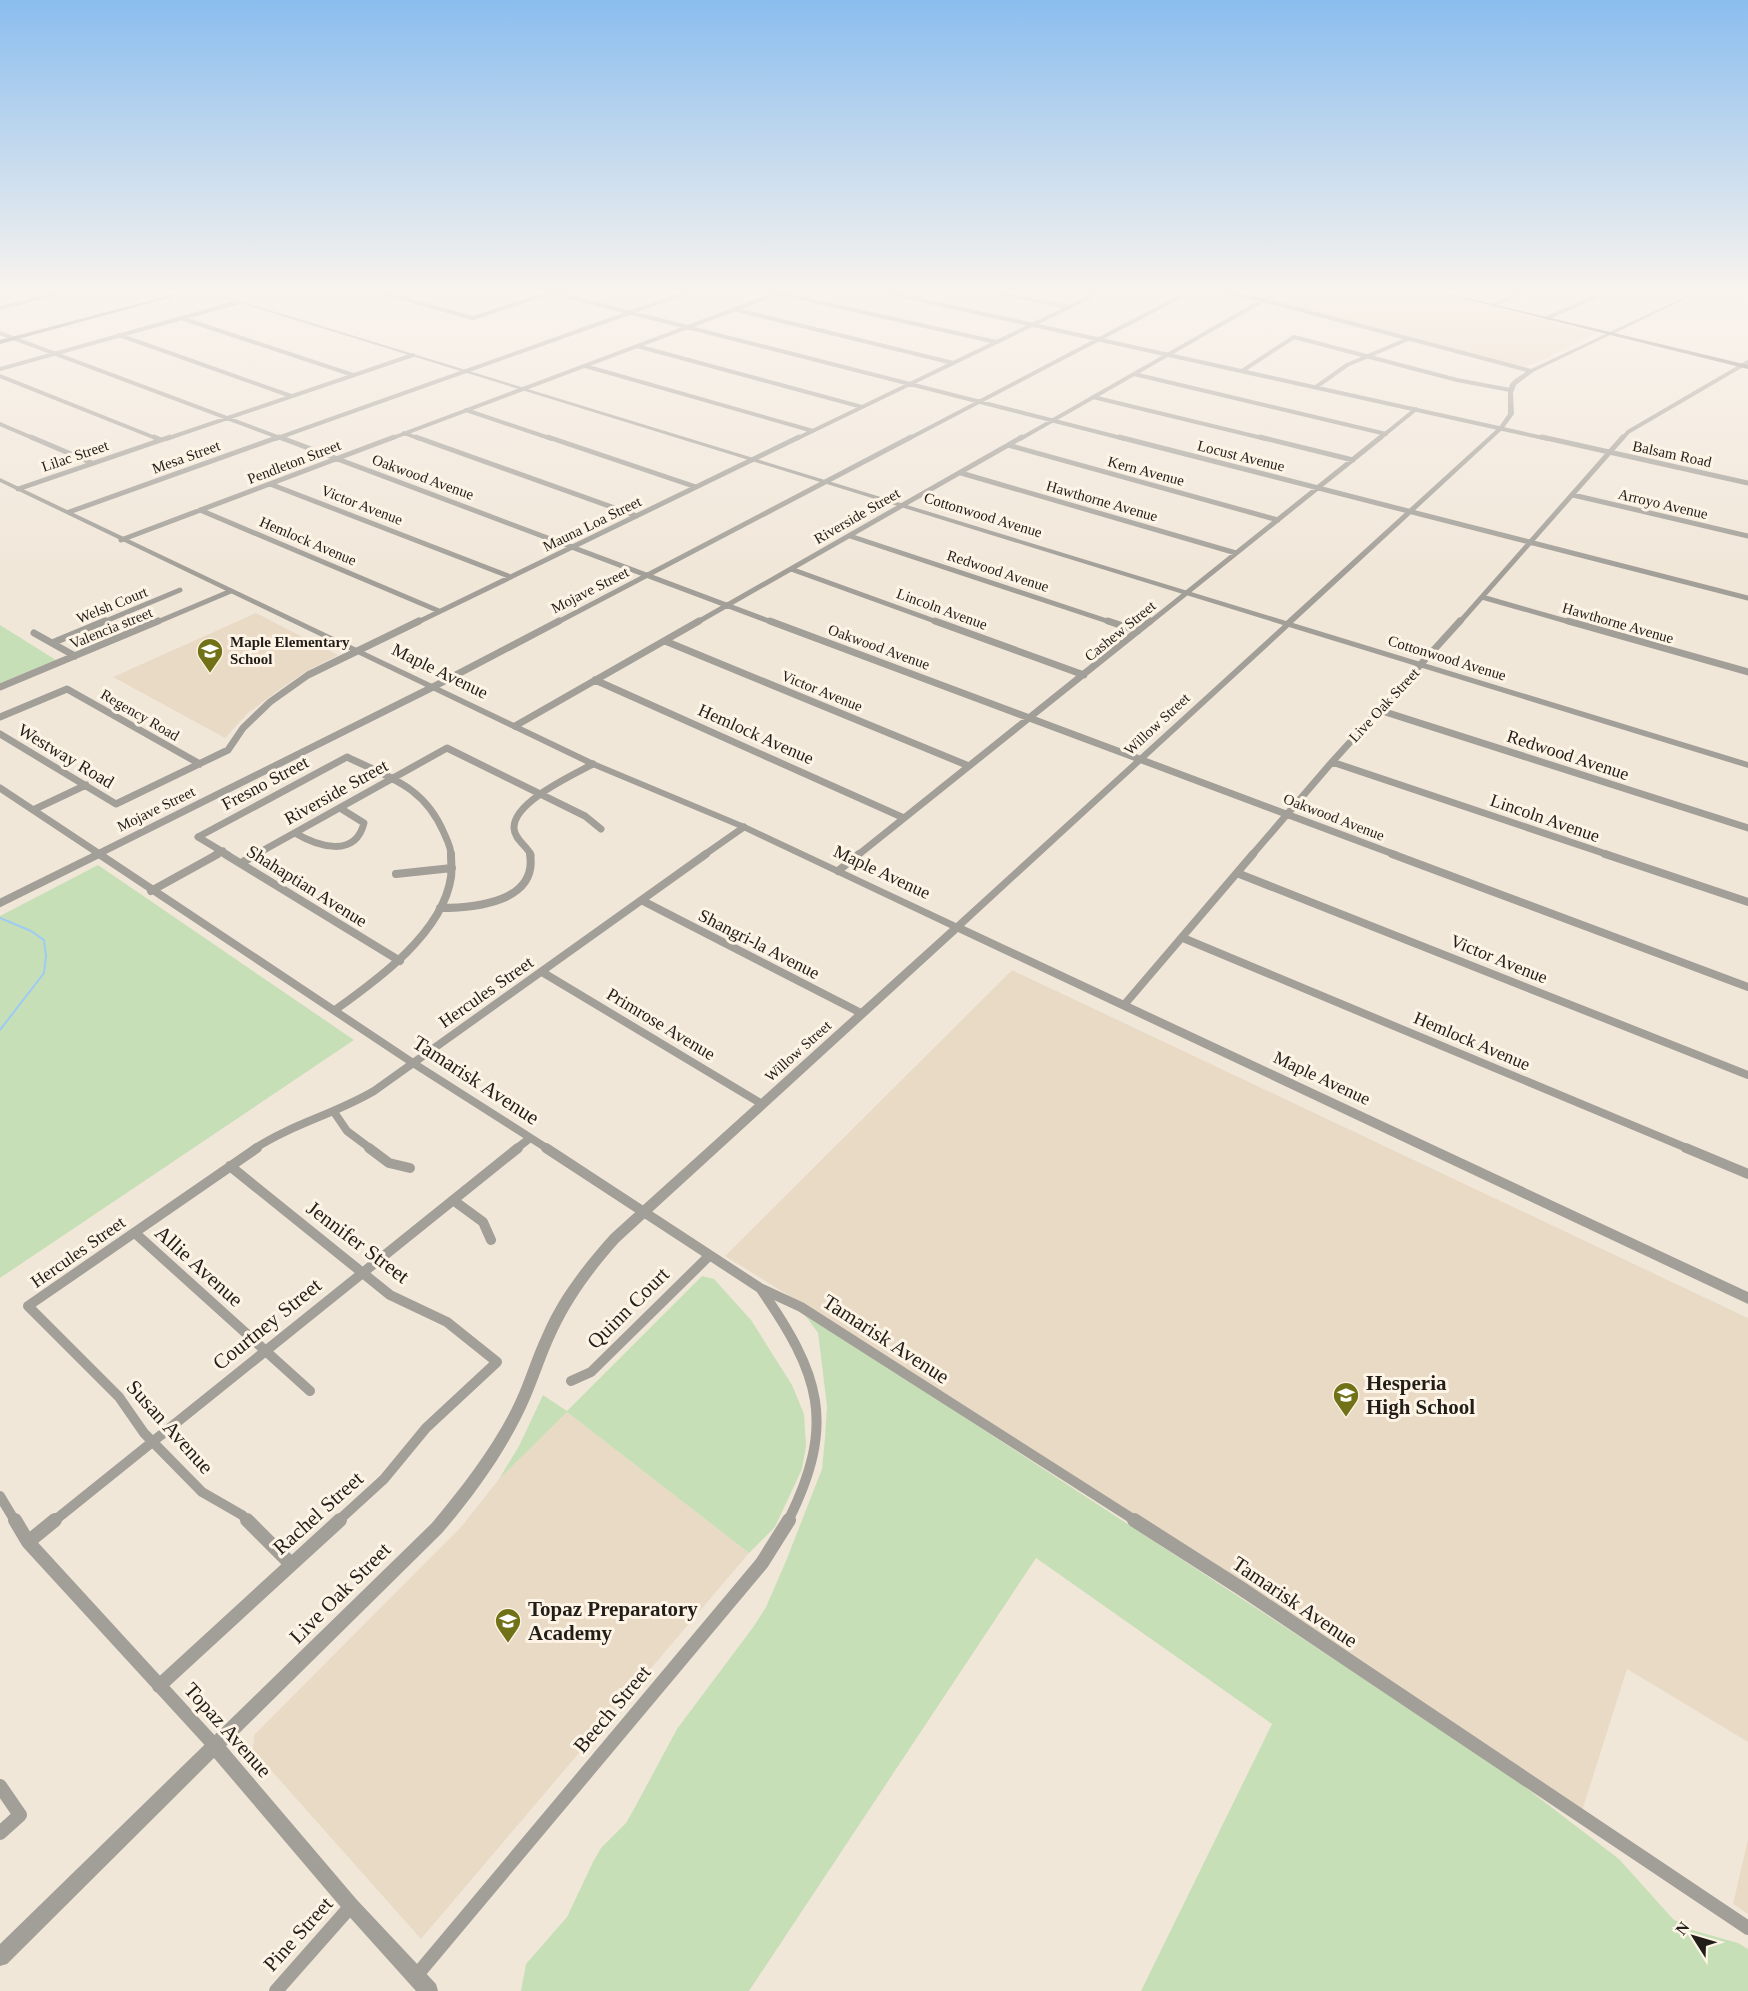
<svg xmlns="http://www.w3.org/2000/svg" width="1748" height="1991" font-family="Georgia,serif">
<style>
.built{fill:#e9dac6}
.green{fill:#c7dfb7}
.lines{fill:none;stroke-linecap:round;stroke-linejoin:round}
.stream{stroke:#9ecaf6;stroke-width:2}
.minor-far5{stroke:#a29e98;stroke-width:4}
.minor-far4{stroke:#a29e98;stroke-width:5}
.minor-far3{stroke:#a29e98;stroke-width:7}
.minor-far2{stroke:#a29e98;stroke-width:8}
.minor-far1{stroke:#a29e98;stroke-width:10}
.minor{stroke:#a29e98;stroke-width:14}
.tertiary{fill:#a29e98;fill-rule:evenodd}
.secondary{fill:#807a72;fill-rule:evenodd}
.labels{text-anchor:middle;stroke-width:6;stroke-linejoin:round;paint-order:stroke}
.far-street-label{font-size:15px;fill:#211e19;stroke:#fef4e6}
.far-poi-label{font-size:15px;font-weight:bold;fill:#211e19;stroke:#fef4e6;text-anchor:start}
.street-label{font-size:18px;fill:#211e19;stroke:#fef4e6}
.near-street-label{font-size:21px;fill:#211e19;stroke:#fef4e6}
.near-poi-label{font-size:21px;font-weight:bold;fill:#211e19;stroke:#fef4e6;text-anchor:start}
</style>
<rect width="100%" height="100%" fill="#f1e7d9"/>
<path class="built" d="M1308,293H1435L1597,333L1536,363L1521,367L1280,303Z
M256,613L338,655L305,672L276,692L248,713L225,738L113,677Z
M1012,970L1748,1318V1742L1627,1669L1582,1811L1360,1659L880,1352L725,1256Z
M567,1412L749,1553L421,1939L253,1750L254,1735L461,1527L499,1479Z
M1748,1839V1914L1733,1904Z"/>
<path class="green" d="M0,625L56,660L0,683Z
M98,865L354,1040L0,1278V916Z
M702,1276L714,1279L751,1320L792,1385L804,1414L806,1446L802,1469L775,1527L749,1553L567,1412L499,1479L519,1446L543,1395L567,1411Z
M802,1311L1499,1767L1619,1859L1673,1919L1692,1930L1738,1943L1748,1949V1991H1141L1272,1724L1036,1558L749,1991H521L526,1964L567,1917L593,1862L601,1848L626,1823L634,1809L677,1729L754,1626L766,1607L786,1561L822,1469L825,1438L827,1406L818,1333Z"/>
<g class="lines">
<path class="stream" d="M0,918L31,931L44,940L46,956L44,973L0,1030"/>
<path class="minor-far5" d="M383,293L473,318L550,293
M554,293L1125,439
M778,293L996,342
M889,293L1548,439
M999,293L1068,307
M1227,293L1263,300L1531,371
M1493,305L1522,293
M0,308L54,294
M733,309L953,363
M181,318L353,375
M1547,318L1604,293
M0,333L283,439
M119,335L291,396
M637,346L862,407
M585,366L813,431
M0,369L239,302
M1242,371L1294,337L1457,380L1510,390
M1134,374L1386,434
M0,376L158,439
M1316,387L1347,365L1408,339
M1093,397L1266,439
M466,410L552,439
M0,424L35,439
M404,433L420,439
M166,439L413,355
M275,439L685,293
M390,439L778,293
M796,439L1098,293
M908,439L1187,293
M1020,439L1276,293
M1379,439L1416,409
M1622,439L1628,432L1748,362"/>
<path class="minor-far4" d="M31,437L92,463
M154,437L161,440
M279,437L774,623
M416,437L637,516
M548,437L696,487
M1119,437L1748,598
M1260,437L1353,460
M1542,437L1748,483
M1008,445L1278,520
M961,473L1236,553
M270,484L511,577
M18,489L170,437
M1573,495L1748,536
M200,510L439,611
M69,512L279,437
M850,536L1113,623
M121,540L394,437
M791,569L940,623
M1482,597L1573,623
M101,623L180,590
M155,623L231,591
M416,623L799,437
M556,623L911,437
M696,623L1022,437
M1149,623L1381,437
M1459,623L1623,437"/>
<path class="minor-far3" d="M770,621L1396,855
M935,621L1084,675
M1108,621L1138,631
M1568,621L1748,672
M34,633L75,656
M665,641L969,766
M52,643L105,621
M595,680L904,818
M0,687L158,621
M1379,710L1748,828
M0,717L67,689L200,764
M515,726L699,621
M0,734L116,804L228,750L243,728L270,702L308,675L419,621
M1332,762L1609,855
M0,788L101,855
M33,810L86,785
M295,833C317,846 355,859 364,823L340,808
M198,837L347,757C390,778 424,786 444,833C447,840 451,847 451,855
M198,837L228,855
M96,855L431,688L559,621
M215,855L223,851
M255,855L447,748L585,816L601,829
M531,855C527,846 514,839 514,828C513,802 573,775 593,764
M704,855L744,827
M858,855L1150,621
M1252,855L1332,762L1460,621"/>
<path class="minor-far2" d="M99,854L413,1063L548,1149
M225,854L400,961
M1392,854L1748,987
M1605,854L1748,902
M241,863L257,854
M838,871L859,854
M1237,873L1748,1075
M396,874L452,868
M151,891L218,854
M643,901L861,1013
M0,903L99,854
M440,908C475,908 538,902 530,854
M1183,938L1689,1149
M542,972L762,1104
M1124,1005L1253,854
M335,1010C377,980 443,933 451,877C452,870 451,861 451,854
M334,1112L347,1131L371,1149
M254,1149C292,1124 335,1114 374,1091L706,854
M516,1149L530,1138"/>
<path class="minor-far1" d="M369,1148L389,1163L410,1168
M546,1148L760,1288L801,1307L1136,1521
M1686,1148L1748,1174
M230,1166L390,1295L447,1322L497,1362L426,1428L384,1479L338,1521
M453,1200L483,1222L491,1240
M135,1233L310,1391
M760,1288C820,1374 837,1423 788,1521
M571,1381L591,1372L709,1256
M0,1496L15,1521
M54,1521L518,1148
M248,1521L242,1515L202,1492L144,1433L119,1397L28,1306L257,1148"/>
<path class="minor" d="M15,1520L28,1542L215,1746
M247,1520L291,1564
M1134,1520L1242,1589L1748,1928
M28,1542L55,1520
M159,1686L340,1520
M0,1786L20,1815L0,1833
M416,1976L762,1563L789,1520
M276,1991L351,1906"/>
<path class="tertiary" d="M208,293H214L1286,621L1499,427L1508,414V393L1510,384L1515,379L1529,370L1693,293H1698L1533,372L1516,385L1513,393L1514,414L1503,429L1293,623L1748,762V768L1289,627L964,926L1748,1292V1304L958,932L619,1242C595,1269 573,1298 557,1332C543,1361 535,1392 520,1420C499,1461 472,1498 442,1533L226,1746L357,1900L436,1984L438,1991H416L345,1912L214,1758L7,1964L0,1966V1944L432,1523C461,1488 490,1451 511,1410C524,1385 531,1358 543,1333C559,1296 584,1264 611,1234L950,928L741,829L590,766L0,482V478L596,762L747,825L956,923L1283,625Z
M1742,293H1748V295L1742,294Z"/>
<path class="secondary" d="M180,293H186L0,344V340Z
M1441,293H1447L1748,365V369Z"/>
</g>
<linearGradient id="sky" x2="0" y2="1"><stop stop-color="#8abdee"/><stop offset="0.51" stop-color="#f9f4ee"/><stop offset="1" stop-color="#f9f4ee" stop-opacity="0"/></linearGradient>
<rect width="1748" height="571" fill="url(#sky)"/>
<defs>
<g id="school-pin" transform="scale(1.35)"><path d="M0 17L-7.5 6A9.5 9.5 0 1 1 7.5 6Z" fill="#717217" stroke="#fef4e6"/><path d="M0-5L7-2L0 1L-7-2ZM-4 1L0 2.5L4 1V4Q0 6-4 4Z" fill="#fff"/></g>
</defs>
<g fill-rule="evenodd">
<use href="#school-pin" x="210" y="651"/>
<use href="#school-pin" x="1346" y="1395"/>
<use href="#school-pin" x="508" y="1621"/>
</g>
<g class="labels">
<g class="far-street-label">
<text transform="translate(1672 454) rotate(12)" y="5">Balsam Road</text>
<text transform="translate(75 456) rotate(-19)" y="5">Lilac Street</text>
<text transform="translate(1241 456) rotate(14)" y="5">Locust Avenue</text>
<text transform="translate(186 457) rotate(-20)" y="5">Mesa Street</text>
<text transform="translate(294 462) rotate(-21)" y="5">Pendleton Street</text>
<text transform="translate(1146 471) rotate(15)" y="5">Kern Avenue</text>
<text transform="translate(423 477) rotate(20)" y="5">Oakwood Avenue</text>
<text transform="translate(1102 501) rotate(16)" y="5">Hawthorne Avenue</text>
<text transform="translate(1663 504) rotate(13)" y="5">Arroyo Avenue</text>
<text transform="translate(362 505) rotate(21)" y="5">Victor Avenue</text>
<text transform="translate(983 515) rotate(17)" y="5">Cottonwood Avenue</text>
<text transform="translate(857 516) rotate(-30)" y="5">Riverside Street</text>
<text transform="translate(592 524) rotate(-26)" y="5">Mauna Loa Street</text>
<text transform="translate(308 541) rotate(23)" y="5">Hemlock Avenue</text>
<text transform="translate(998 571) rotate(18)" y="5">Redwood Avenue</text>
<text transform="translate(590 590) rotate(-27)" y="5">Mojave Street</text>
<text transform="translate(112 605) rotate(-22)" y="5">Welsh Court</text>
<text transform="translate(942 609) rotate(20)" y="5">Lincoln Avenue</text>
<text transform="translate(1618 623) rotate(16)" y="5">Hawthorne Avenue</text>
<text transform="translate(111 628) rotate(-22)" y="5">Valencia street</text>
<text transform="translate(1120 631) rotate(-39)" y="5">Cashew Street</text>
<text transform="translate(879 647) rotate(20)" y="5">Oakwood Avenue</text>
<text transform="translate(1447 658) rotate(17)" y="5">Cottonwood Avenue</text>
<text transform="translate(822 691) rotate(22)" y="5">Victor Avenue</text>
<text transform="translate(1384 705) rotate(-47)" y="5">Live Oak Street</text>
<text transform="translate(140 715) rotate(30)" y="5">Regency Road</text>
<text transform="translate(1157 724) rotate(-43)" y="5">Willow Street</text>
<text transform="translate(156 809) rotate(-26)" y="5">Mojave Street</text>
<text transform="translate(1334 817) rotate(21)" y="5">Oakwood Avenue</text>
<text transform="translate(798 1051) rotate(-42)" y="5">Willow Street</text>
</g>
<g class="far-poi-label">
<text x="230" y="647">Maple Elementary<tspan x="230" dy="17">School</tspan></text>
</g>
<g class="street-label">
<text transform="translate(440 671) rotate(26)" y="6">Maple Avenue</text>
<text transform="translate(756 734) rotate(24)" y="6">Hemlock Avenue</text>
<text transform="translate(1568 755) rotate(18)" y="6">Redwood Avenue</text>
<text transform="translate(66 756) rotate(31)" y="6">Westway Road</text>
<text transform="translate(265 783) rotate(-28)" y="6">Fresno Street</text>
<text transform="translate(336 792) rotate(-29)" y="6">Riverside Street</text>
<text transform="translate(1545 818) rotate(19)" y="6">Lincoln Avenue</text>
<text transform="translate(882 872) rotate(25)" y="6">Maple Avenue</text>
<text transform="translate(307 886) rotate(32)" y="6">Shahaptian Avenue</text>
<text transform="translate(759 944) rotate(27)" y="6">Shangri-la Avenue</text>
<text transform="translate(1499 959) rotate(22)" y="6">Victor Avenue</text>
<text transform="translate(486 992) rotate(-35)" y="6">Hercules Street</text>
<text transform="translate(661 1024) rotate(31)" y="6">Primrose Avenue</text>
<text transform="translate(1472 1041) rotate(23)" y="6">Hemlock Avenue</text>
<text transform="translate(1322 1078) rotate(25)" y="6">Maple Avenue</text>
<text transform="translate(78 1252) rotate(-35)" y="6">Hercules Street</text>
</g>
<g class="near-street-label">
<text transform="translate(476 1080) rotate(33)" y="7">Tamarisk Avenue</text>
<text transform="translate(358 1242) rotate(37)" y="7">Jennifer Street</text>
<text transform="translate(199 1266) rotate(42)" y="7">Allie Avenue</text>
<text transform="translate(628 1308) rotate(-45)" y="7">Quinn Court</text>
<text transform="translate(267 1324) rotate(-39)" y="7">Courtney Street</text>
<text transform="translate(886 1339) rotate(33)" y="7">Tamarisk Avenue</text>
<text transform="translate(170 1427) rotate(48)" y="7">Susan Avenue</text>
<text transform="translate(318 1513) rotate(-42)" y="7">Rachel Street</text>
<text transform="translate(340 1593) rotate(-45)" y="7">Live Oak Street</text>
<text transform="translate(1295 1602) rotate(34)" y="7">Tamarisk Avenue</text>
<text transform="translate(612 1709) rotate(-50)" y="7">Beech Street</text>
<text transform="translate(228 1730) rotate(48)" y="7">Topaz Avenue</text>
<text transform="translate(298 1934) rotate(-48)" y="7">Pine Street</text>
</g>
<g class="near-poi-label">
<text x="1366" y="1390">Hesperia<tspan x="1366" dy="24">High School</tspan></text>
<text x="528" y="1616">Topaz Preparatory<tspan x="528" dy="24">Academy</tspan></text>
</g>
</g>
<g transform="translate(1694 1937) rotate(307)" stroke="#fef4e6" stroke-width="4.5" paint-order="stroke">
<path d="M0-4.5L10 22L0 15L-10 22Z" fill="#211e19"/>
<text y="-9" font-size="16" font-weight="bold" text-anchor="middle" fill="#211e19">N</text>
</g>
</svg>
